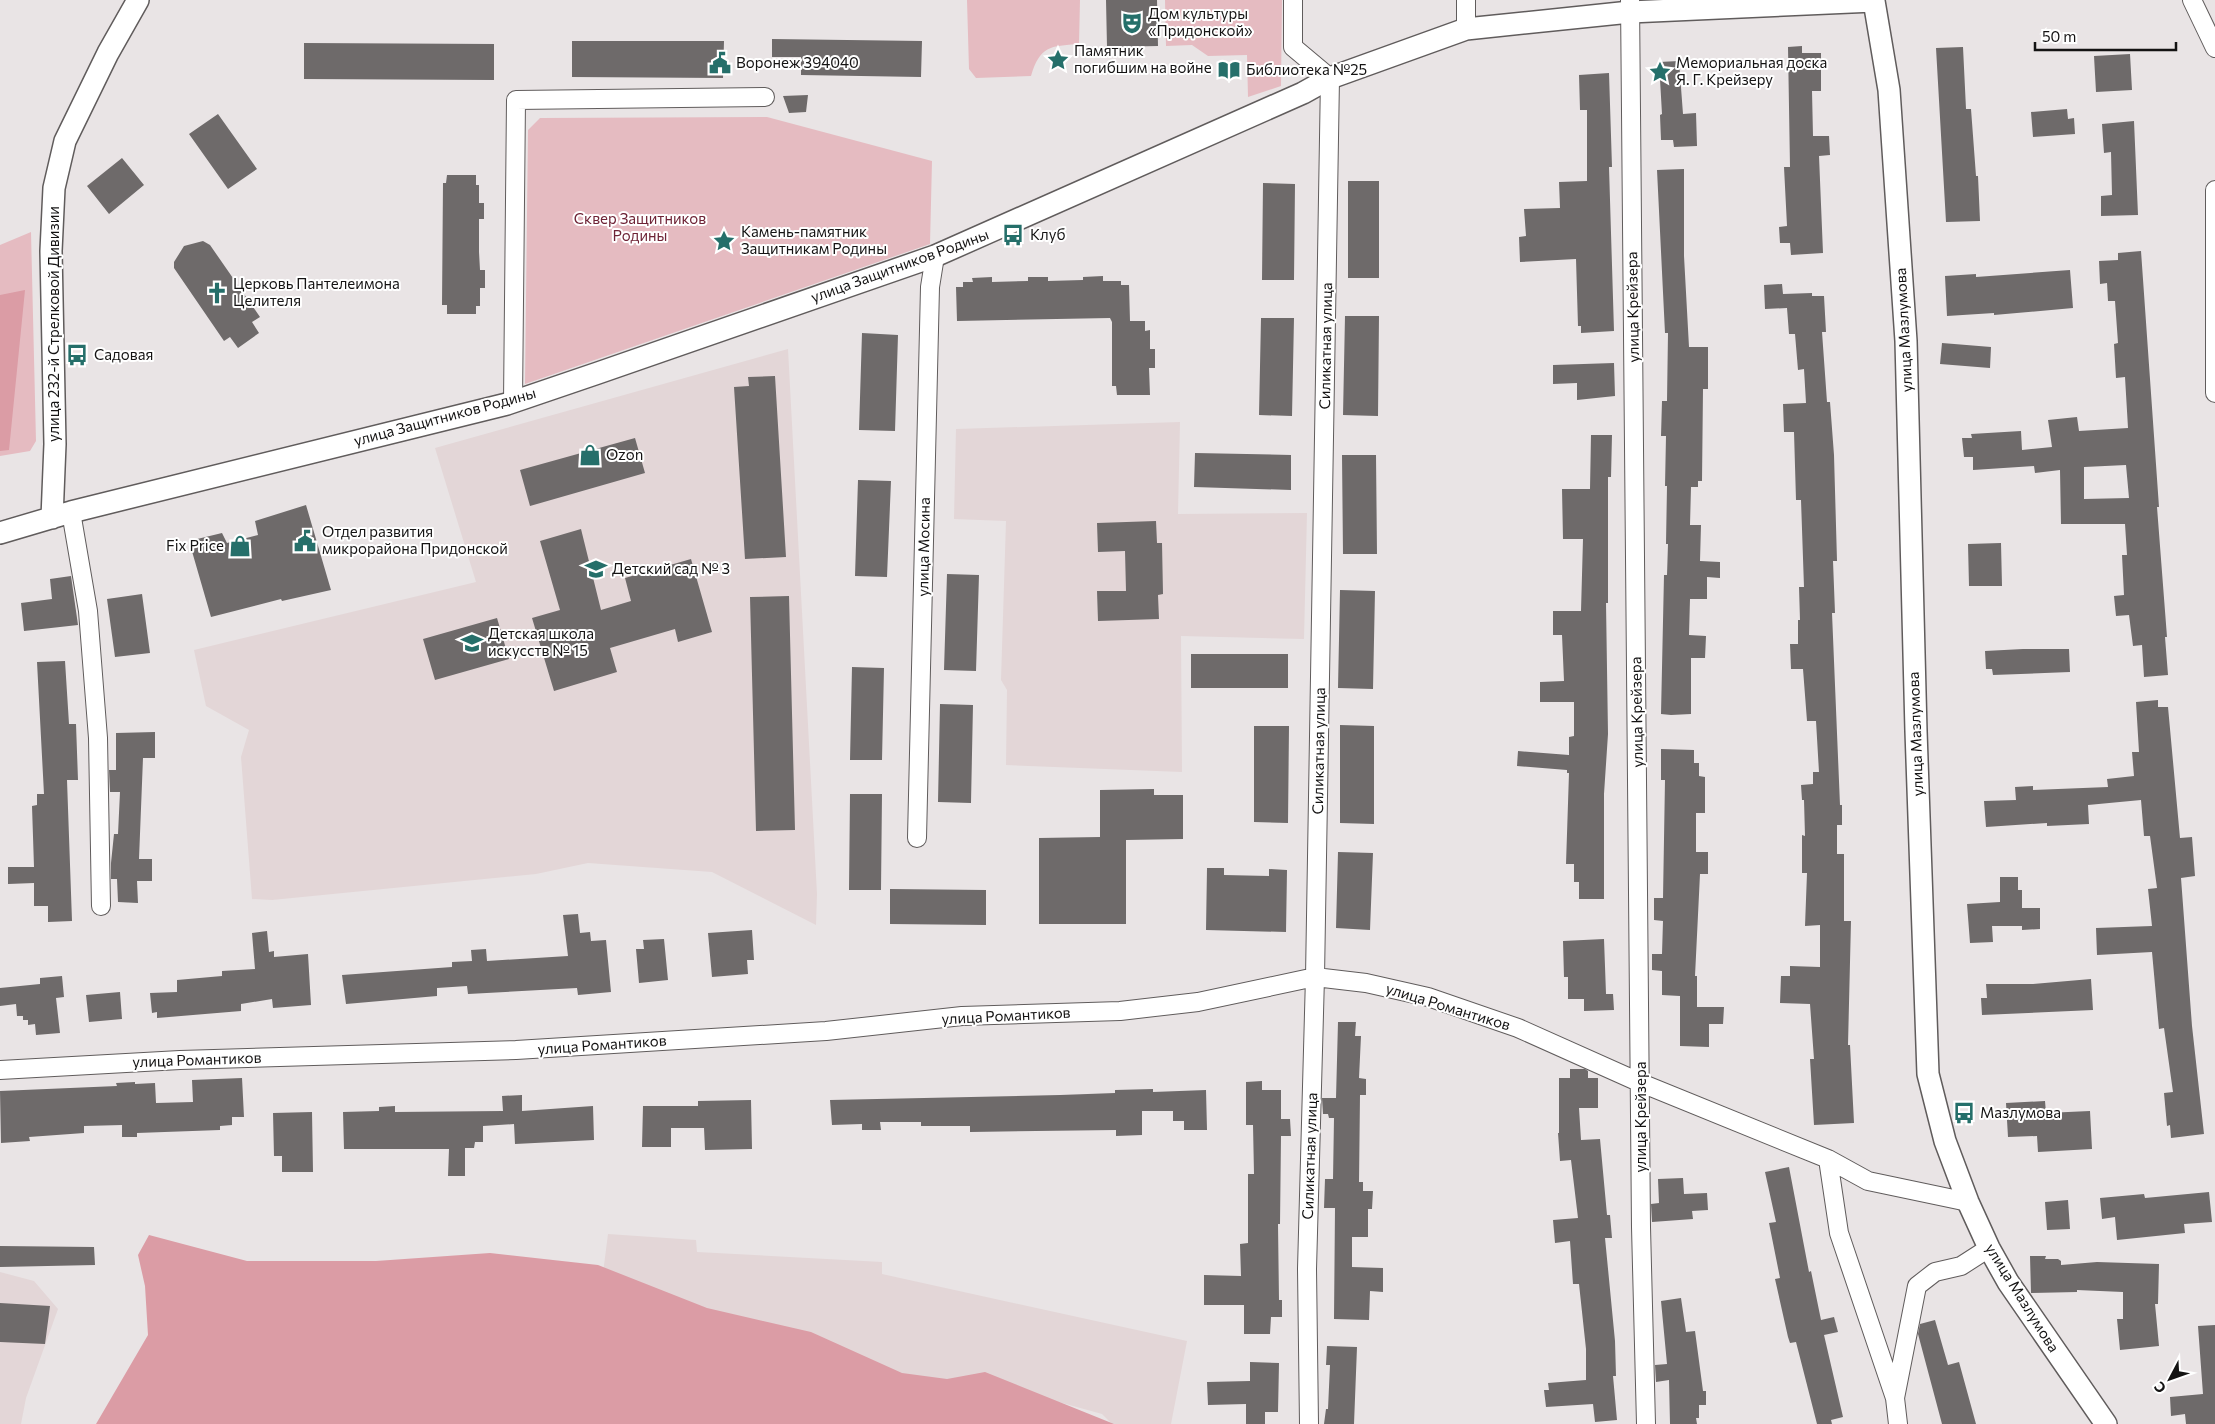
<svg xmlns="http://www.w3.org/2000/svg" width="2215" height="1424" font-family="Commissioner,sans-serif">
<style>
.built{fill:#e3d6d7}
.green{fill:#e5bbc1}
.forest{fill:#db9ca5}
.building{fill:#6e6a6a;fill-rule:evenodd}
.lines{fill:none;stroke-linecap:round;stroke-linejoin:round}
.minor-casing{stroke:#605c5c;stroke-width:20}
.tertiary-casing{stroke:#605c5c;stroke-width:24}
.minor{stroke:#fff;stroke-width:18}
.tertiary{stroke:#fff;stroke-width:21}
.labels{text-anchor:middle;stroke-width:4;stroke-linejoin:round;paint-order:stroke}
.poi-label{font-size:15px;fill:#141313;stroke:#fff;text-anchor:start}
.park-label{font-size:15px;fill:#6e2336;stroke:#fff}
.street-label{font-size:15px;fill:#141313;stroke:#fff}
</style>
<rect width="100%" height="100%" fill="#e9e4e5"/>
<path class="built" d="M788,349L817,894L816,925L712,872L588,863L536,874L272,900L252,899L241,757L249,730L206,706L194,650L476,582L435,448Z
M1180,422L1178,514L1307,513L1304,639L1181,636L1182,772L1006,765L1007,690L1001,680L1006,521L954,519L956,429Z
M608,1234L696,1240L697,1252L882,1262V1274L1187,1341L1171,1424H1112L1102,1414L1026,1393L883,1378L603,1273Z
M0,1272L34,1281L58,1309L26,1398L21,1424H0Z"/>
<path class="green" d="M967,0H1080L1079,44C1050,46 1040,46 1031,76L976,78L969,69Z
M1165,0H1282L1281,86L1248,97L1247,55L1208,56L1192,45L1166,46Z
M767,117L932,161L930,244L525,384L528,130L540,118Z
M31,232L36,441L30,451L0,456V245Z"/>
<path class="forest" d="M25,290L9,450L0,451V295Z
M149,1235L247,1261H376L490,1253L598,1265L707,1308L811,1332L902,1373L947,1379L985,1372L1114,1424H96L148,1335L145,1286L138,1255Z"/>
<path class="building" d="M1106,0H1157L1158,46L1107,47Z
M772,39L922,41L921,77L801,75V57H772Z
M572,41H724L723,78L572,77Z
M304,43L494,44V80L304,79Z
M1802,46V53H1821V91H1812L1813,136H1829L1830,155L1819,156L1823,253L1791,255L1790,243H1780L1779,227L1787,226L1784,167H1790L1788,47Z
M1963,47L1966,109H1971L1976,176H1978L1980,221L1946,222L1936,48Z
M2130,54L2132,90L2096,92L2094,56Z
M1679,61L1683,114L1696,113L1697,146L1674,147L1673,140H1661L1660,115L1662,114L1659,62Z
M1609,73L1612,167H1609L1614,331L1581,333V326H1578L1576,259L1520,262L1519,237L1526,236L1524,209L1560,208L1559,182L1587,181V110H1580L1579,75Z
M808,95L806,112L789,113L783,96Z
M2067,109L2068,119L2074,118L2075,134L2033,137L2031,112Z
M218,114L257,169L228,189L189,134Z
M2134,121L2138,215L2101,216V196L2112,195L2111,152L2104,153L2102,124Z
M122,158L144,185L109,214L87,186Z
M1684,169V256L1689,347H1708V389H1703L1702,481H1698V487H1691L1690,525H1701L1700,561L1720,562V578L1707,577V599H1690L1689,635L1706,636L1705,658H1691V714L1671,715L1661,714L1664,575H1667L1668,544H1666L1667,486H1665L1666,436H1661L1662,401H1667L1668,333H1665L1657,170Z
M447,175H476V185H479V203H484V219H479V252L480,270H485V288H480V306H476V314H447V305H442L443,183H446Z
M1348,181H1379V278H1348Z
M1263,183L1295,184L1294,280H1262Z
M203,241L210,245L260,317L252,322L259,333L238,348L230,337L224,341L174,268V262L184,246Z
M2141,251L2159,507H2157L2167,637H2165L2168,675L2144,677L2142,645L2133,646L2129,615L2116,616L2114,596L2124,595L2122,555H2127L2125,524H2061L2060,470L2035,473L2034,466L1973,470V457H1964L1962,438H1972L1971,434L2021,431L2022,450L2052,447L2048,420L2077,417L2079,431L2128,428L2125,377L2116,378L2114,344L2118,343L2115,301H2108L2107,283L2100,284L2099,261L2118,260V253ZM2126,465L2129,498L2084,499V467Z
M2070,270L2073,308L1994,315V313L1947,316L1945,276L1976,274V277Z
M1103,276V281H1121V285H1129L1130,321H1145V331L1150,330V349H1155V368H1149L1150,395H1117L1116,386H1112V322L1110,318L957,321L956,287H963V282H973L972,278L992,277V282L1028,281V277H1048V281L1083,280V277Z
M1782,284L1783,294L1812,293V296H1824L1826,332H1822L1827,402H1830L1834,455L1837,561H1833L1835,613H1832L1840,805H1842V825H1837V854H1844V921H1851L1848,1045H1850L1854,1123L1814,1125L1810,1059H1814L1810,1004L1780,1003L1781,976H1790V966L1820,967V925L1805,926L1807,873H1802V835L1805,836L1804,800H1802L1801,785L1813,784V772H1819L1816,721H1807L1803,669H1791L1790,644H1798V620H1800L1799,587H1804L1801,500H1796L1794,432H1784L1783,404L1806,403L1804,369L1798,370L1795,334H1789L1787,308L1765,309L1764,285Z
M1345,316H1379L1378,416L1343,415Z
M1261,318H1294L1292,416L1259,415Z
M862,333L898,335L895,431L859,430Z
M1942,343L1991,347L1990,368L1940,364Z
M1614,363L1615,396L1577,400V383L1553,384V365Z
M775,376L786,557L745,559L734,387L749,386L748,377Z
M1591,435H1612L1611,477H1608V603H1606L1608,734L1604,794V899H1579V882H1574V864H1566L1569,773H1567V770L1517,766L1518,751L1569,755V737L1574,736V702H1540V682L1564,681L1562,635H1553V611H1581L1583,539H1563L1562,489H1590Z
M635,438L645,473L530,506L520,470Z
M1195,453L1291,455V490L1194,487Z
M1342,455H1376L1377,554H1343Z
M858,480L891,481L887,577L855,576Z
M306,505L331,590L282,601L281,599L211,617L189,541L222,533L227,543L258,535L255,521Z
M1156,521L1157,543H1162L1163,594L1158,595L1159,619L1098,621L1097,591H1126L1125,551L1098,552L1097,523Z
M581,529L601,610L631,601L625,578L691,559L712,632L678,642L675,629L610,648L617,672L554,691L532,618L560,610L540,541Z
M2001,543L2002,586H1969L1968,544Z
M947,574L979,575L976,671L944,670Z
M71,576L78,625L24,631L21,603L52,599L50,579Z
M1340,590L1375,591L1373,689L1338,688Z
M142,594L150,653L115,657L107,599Z
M789,596L795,830L756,831L750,597Z
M497,618L509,659L435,680L423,639Z
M2023,649H2069L2070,672L1993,675L1992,669H1986L1985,651Z
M1191,654H1288V688H1191Z
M65,661L69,724H76L78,780H67L72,921L48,922V906H34V883L8,884V867H34L32,806L37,805V794H44L37,662Z
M852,667L884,668L882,760H850Z
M2158,700V707H2168L2180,838L2192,837L2195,876L2181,878L2192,1026L2204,1134L2171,1138L2170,1125L2167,1126L2164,1093L2173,1092L2164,1028L2159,1029L2152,952L2097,955L2096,928L2152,926L2148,889L2157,888L2150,836H2144L2141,800L2088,805L2089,824L2047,826V823L1986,827L1984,801L2016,800L2015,787L2033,786V790L2108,787L2107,779L2134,776L2132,752H2139L2136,702Z
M940,704L973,705L971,803L938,802Z
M1340,725L1374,726V824L1340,823Z
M1254,726H1289L1288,823L1254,822Z
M155,732V758H143L139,859H152V881H137L138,903L118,902L117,879H111V863L114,834H118L120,792H110L109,770H116V733Z
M1661,749L1694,750V763H1699V776L1705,777V813H1696V852H1708V874H1700L1695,976H1697V1007H1724L1723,1024H1709V1047L1680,1046V996L1662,995V971L1652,970V954H1662L1663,921L1654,920V898H1663L1665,780H1661Z
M1154,789V795H1183V839L1126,840V924H1039V838L1100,837V790Z
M850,794H882L881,890H849Z
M1338,852L1373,853L1370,930L1336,928Z
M1207,868H1224V875L1269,876V869L1287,870L1286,932L1206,930Z
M2000,877H2018V890H2022V908H2040V929L2022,930V926H1992L1993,942L1970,943L1967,904L2000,902Z
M890,889L986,890V925L890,924Z
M578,914L580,933L590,932L591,941L606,940L611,992L578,995L577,988L468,994L467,986L437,988V996L346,1004L342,975L452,967V962L472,961L471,950L486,949L487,961L568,956L563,915Z
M752,930L754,960H747L748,974L712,977L708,933Z
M267,931L269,952L274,951V957L308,954L311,1005L273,1008L272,999L241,1004V1011L157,1018V1012L152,1013L150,993L177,992V980L222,976V971L255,969L252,933Z
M664,939L668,980L639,983L636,949H644L643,940Z
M1604,939L1606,994H1613L1614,1010L1584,1011V999H1568V977H1564L1563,941Z
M62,976L64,997L56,998L60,1033L36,1035L35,1024L28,1025V1020H23V1016H17L16,1004L0,1006V988L40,984V978Z
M2091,979L2093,1010L1982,1015L1981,998H1987L1986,984H2033Z
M120,992L122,1019L89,1022L86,995Z
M1338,1022H1356L1355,1036H1361L1359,1078L1366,1079V1095H1360L1359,1182H1363V1191H1373L1372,1209H1368V1237H1352V1267L1383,1268V1292L1370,1291L1369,1320L1334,1319L1335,1208H1324L1325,1179H1333L1334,1118H1329L1328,1114H1323L1322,1098H1336Z
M1570,1069H1585L1588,1071V1078H1598V1108H1579L1581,1140L1600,1139L1607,1215H1610L1612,1238H1605L1615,1341L1616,1376H1613L1617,1420L1595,1422L1593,1404L1546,1407L1544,1390H1549L1548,1383L1586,1380V1349L1579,1284H1573L1570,1241L1555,1243L1553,1220L1578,1218L1571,1160L1560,1161L1558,1133H1559V1078H1570Z
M242,1078L244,1117H232V1125L220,1126V1130L137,1133V1137H122V1125L84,1126V1133L29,1137L30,1141L1,1143L0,1091L117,1086L116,1083L135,1082V1084L155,1083L156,1103L193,1102L192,1080Z
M1262,1081V1090H1281V1119H1290L1291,1136H1281L1280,1224H1278L1279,1300H1282V1317H1271L1270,1334H1244V1305H1204V1275L1241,1276L1240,1244L1248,1243V1174H1254L1253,1125H1246V1082Z
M1153,1089V1092L1206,1090L1207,1130H1184V1121H1173V1111H1142V1135L1116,1136V1130L970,1132V1126H921V1122H880L881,1130H862V1124L832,1125L830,1100L1060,1095L1115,1093V1090Z
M522,1095V1111L593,1106L594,1140L515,1144L514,1124L483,1126V1142H475L474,1148H465V1176H448L449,1149H344L343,1112L379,1111V1107L395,1106V1112L503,1111L502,1096Z
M751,1100L752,1149L705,1150L704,1128H671V1147H642L643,1106H698V1101Z
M2045,1101L2046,1113L2090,1111L2092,1149L2038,1152L2037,1136L2008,1137L2006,1103Z
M312,1112L313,1172H282V1156H274L273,1113Z
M1789,1167L1809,1272L1811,1271L1821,1320L1834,1317L1838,1332L1824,1335L1843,1417L1831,1420L1832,1424H1817L1796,1342L1790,1343L1788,1337L1775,1279L1780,1278L1769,1223L1776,1222L1765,1172Z
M1683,1178L1684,1194L1707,1193L1708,1210L1692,1211L1693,1219L1652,1222L1651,1204L1659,1203L1658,1179Z
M2209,1192L2212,1222L2184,1224L2185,1233L2117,1240L2115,1217L2102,1219L2100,1198L2144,1194L2145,1198Z
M2068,1200L2070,1229L2047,1230L2045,1202Z
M0,1246L94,1247L95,1265L0,1267Z
M2030,1256H2046L2045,1259H2058L2061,1261V1265L2097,1262L2159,1264L2158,1304H2155L2159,1346L2120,1350L2117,1319H2123V1292L2077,1290V1292L2031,1293Z
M1681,1298L1686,1332L1695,1331L1703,1391H1706V1405H1699V1418H1696L1697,1424H1670L1669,1380L1656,1382L1655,1365L1667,1364L1661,1301Z
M0,1303L50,1306L45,1344L0,1342Z
M1935,1320L1948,1365L1959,1362L1976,1424H1942L1918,1334L1920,1324Z
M2215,1325V1424H2186L2185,1414L2171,1416L2170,1397L2203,1394L2198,1326Z
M1327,1346L1357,1347L1354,1424H1324L1326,1409H1328L1330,1365H1326Z
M1250,1362L1279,1363L1278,1412H1265V1424H1246V1404L1208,1405L1207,1382L1250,1381Z"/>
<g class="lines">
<g class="minor-casing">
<path id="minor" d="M1293,0V47L1330,78L1315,977L1307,1269L1309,1424
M1466,0V29
M1630,0L1641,1227L1646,1424
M2192,0L2215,48
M2215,190V393
M513,402L516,100L765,97
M71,512L88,611L98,738L101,906
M917,838L930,287L935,256
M0,1070L180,1060L516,1050L826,1031L962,1016L1120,1011L1198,1002L1315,977L1366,983L1428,997L1518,1028L1641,1083L1828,1159L1868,1181L1968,1202
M1828,1159L1839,1233L1895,1398
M1898,1424L1895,1398L1917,1286L1935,1272L1961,1266L1989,1248"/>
</g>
<g class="tertiary-casing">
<path id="tertiary" d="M52,518L55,444L51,251L54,188L65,141L108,53L138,0
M0,533L71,512L507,404L598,373L935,256L1303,93L1330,78L1466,29L1630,12L1874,1L1889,90L1906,341L1916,731L1928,1074L1945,1141L1968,1202L1989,1248L2008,1282L2106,1424"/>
</g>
<use href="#minor" class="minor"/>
<use href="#tertiary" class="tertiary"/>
</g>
<defs>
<g id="theatre-bare" transform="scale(1.725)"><path d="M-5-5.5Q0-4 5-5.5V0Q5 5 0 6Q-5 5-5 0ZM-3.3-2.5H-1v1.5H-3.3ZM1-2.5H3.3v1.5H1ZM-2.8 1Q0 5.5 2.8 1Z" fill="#256f6a" stroke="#fff" stroke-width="2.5" paint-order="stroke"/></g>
<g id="sight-bare" transform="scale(1.725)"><path d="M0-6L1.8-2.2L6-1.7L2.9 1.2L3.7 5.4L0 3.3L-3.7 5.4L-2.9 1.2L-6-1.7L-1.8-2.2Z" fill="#256f6a" stroke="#fff" stroke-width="2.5" paint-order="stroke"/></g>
<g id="civic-bare" transform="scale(1.725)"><path d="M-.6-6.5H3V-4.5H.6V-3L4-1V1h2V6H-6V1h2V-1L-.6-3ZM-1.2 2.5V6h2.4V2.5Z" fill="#256f6a" stroke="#fff" stroke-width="2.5" paint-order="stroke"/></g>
<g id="library-bare" transform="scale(1.725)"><path d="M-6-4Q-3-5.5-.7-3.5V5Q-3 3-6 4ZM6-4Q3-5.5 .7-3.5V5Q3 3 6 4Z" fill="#256f6a" stroke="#fff" stroke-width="2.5" paint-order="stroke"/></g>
<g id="bus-bare" transform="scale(1.725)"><path d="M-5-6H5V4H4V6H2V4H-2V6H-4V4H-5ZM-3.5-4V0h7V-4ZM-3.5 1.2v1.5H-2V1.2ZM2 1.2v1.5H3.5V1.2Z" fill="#256f6a" stroke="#fff" stroke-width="2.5" paint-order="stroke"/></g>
<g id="church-bare" transform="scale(1.725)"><path d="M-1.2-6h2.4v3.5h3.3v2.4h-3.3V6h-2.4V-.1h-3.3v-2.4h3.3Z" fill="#256f6a" stroke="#fff" stroke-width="2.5" paint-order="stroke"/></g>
<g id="shop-bare" transform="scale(1.725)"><path d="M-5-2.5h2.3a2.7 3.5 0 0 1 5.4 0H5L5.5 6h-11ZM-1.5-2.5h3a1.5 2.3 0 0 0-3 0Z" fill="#256f6a" stroke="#fff" stroke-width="2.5" paint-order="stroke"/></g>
<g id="school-bare" transform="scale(1.725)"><path d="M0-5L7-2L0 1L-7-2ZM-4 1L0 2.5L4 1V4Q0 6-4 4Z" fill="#256f6a" stroke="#fff" stroke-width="2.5" paint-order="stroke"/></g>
</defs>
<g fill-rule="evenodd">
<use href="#theatre-bare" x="1132" y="23"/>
<use href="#sight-bare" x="1058" y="60"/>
<use href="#civic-bare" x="720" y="63"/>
<use href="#library-bare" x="1229" y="70"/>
<use href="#sight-bare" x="1660" y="72"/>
<use href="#bus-bare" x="1013" y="235"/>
<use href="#sight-bare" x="724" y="241"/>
<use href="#church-bare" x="217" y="293"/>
<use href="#bus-bare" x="77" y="355"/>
<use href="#shop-bare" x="590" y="455"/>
<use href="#civic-bare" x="305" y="541"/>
<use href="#shop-bare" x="240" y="546"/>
<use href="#school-bare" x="596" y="569"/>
<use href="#school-bare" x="472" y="643"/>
<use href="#bus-bare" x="1964" y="1113"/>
</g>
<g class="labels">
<g class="poi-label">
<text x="1148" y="19">Дом культуры<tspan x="1148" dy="17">«Придонской»</tspan></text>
<text x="1074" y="56">Памятник<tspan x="1074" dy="17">погибшим на войне</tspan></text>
<text x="736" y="68">Воронеж 394040</text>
<text x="1676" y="68">Мемориальная доска<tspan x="1676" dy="17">Я. Г. Крейзеру</tspan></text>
<text x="1246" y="75">Библиотека №25</text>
<text x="741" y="237">Камень-памятник<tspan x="741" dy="17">Защитникам Родины</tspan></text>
<text x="1030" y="240">Клуб</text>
<text x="233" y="289">Церковь Пантелеимона<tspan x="233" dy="17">Целителя</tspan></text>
<text x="94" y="360">Садовая</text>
<text x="606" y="460">Ozon</text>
<text x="322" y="537">Отдел развития<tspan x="322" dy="17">микрорайона Придонской</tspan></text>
<text x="224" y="551" text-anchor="end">Fix Price</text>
<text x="612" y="574">Детский сад № 3</text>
<text x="488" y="639">Детская школа<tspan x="488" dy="17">искусств № 15</tspan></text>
<text x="1980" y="1118">Мазлумова</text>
</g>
<g class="park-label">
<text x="640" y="224">Сквер Защитников<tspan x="640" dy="17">Родины</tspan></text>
</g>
<g class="street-label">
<text transform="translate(900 266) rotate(-20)" y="5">улица Защитников Родины</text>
<text transform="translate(1633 307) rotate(-91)" y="5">улица Крейзера</text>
<text transform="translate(54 324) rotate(-90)" y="5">улица 232-й Стрелковой Дивизии</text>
<text transform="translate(1904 330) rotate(-93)" y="5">улица Мазлумова</text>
<text transform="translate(1326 346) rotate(-89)" y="5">Силикатная улица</text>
<text transform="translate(445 417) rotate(-15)" y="5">улица Защитников Родины</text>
<text transform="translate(924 547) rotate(-89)" y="5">улица Мосина</text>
<text transform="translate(1637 712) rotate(-91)" y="5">улица Крейзера</text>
<text transform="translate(1916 734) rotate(-92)" y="5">улица Мазлумова</text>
<text transform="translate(1319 751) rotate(-89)" y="5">Силикатная улица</text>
<text transform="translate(1448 1007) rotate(17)" y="5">улица Романтиков</text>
<text transform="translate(1006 1016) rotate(-3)" y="5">улица Романтиков</text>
<text transform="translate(602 1045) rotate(-4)" y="5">улица Романтиков</text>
<text transform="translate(197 1060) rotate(-2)" y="5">улица Романтиков</text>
<text transform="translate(1641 1117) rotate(-90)" y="5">улица Крейзера</text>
<text transform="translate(1310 1156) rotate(-88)" y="5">Силикатная улица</text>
<text transform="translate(2022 1298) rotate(58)" y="5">улица Мазлумова</text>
</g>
</g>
<g transform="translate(2170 1379) rotate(229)" stroke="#ffffff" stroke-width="4" paint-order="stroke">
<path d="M0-4L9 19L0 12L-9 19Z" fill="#141313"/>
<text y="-8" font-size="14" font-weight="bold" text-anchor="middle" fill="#141313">С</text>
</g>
<path d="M2035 42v8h141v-8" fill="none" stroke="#141313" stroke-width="2.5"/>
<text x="2042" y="42" font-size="15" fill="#141313" stroke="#ffffff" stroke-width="4" paint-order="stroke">50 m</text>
</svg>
